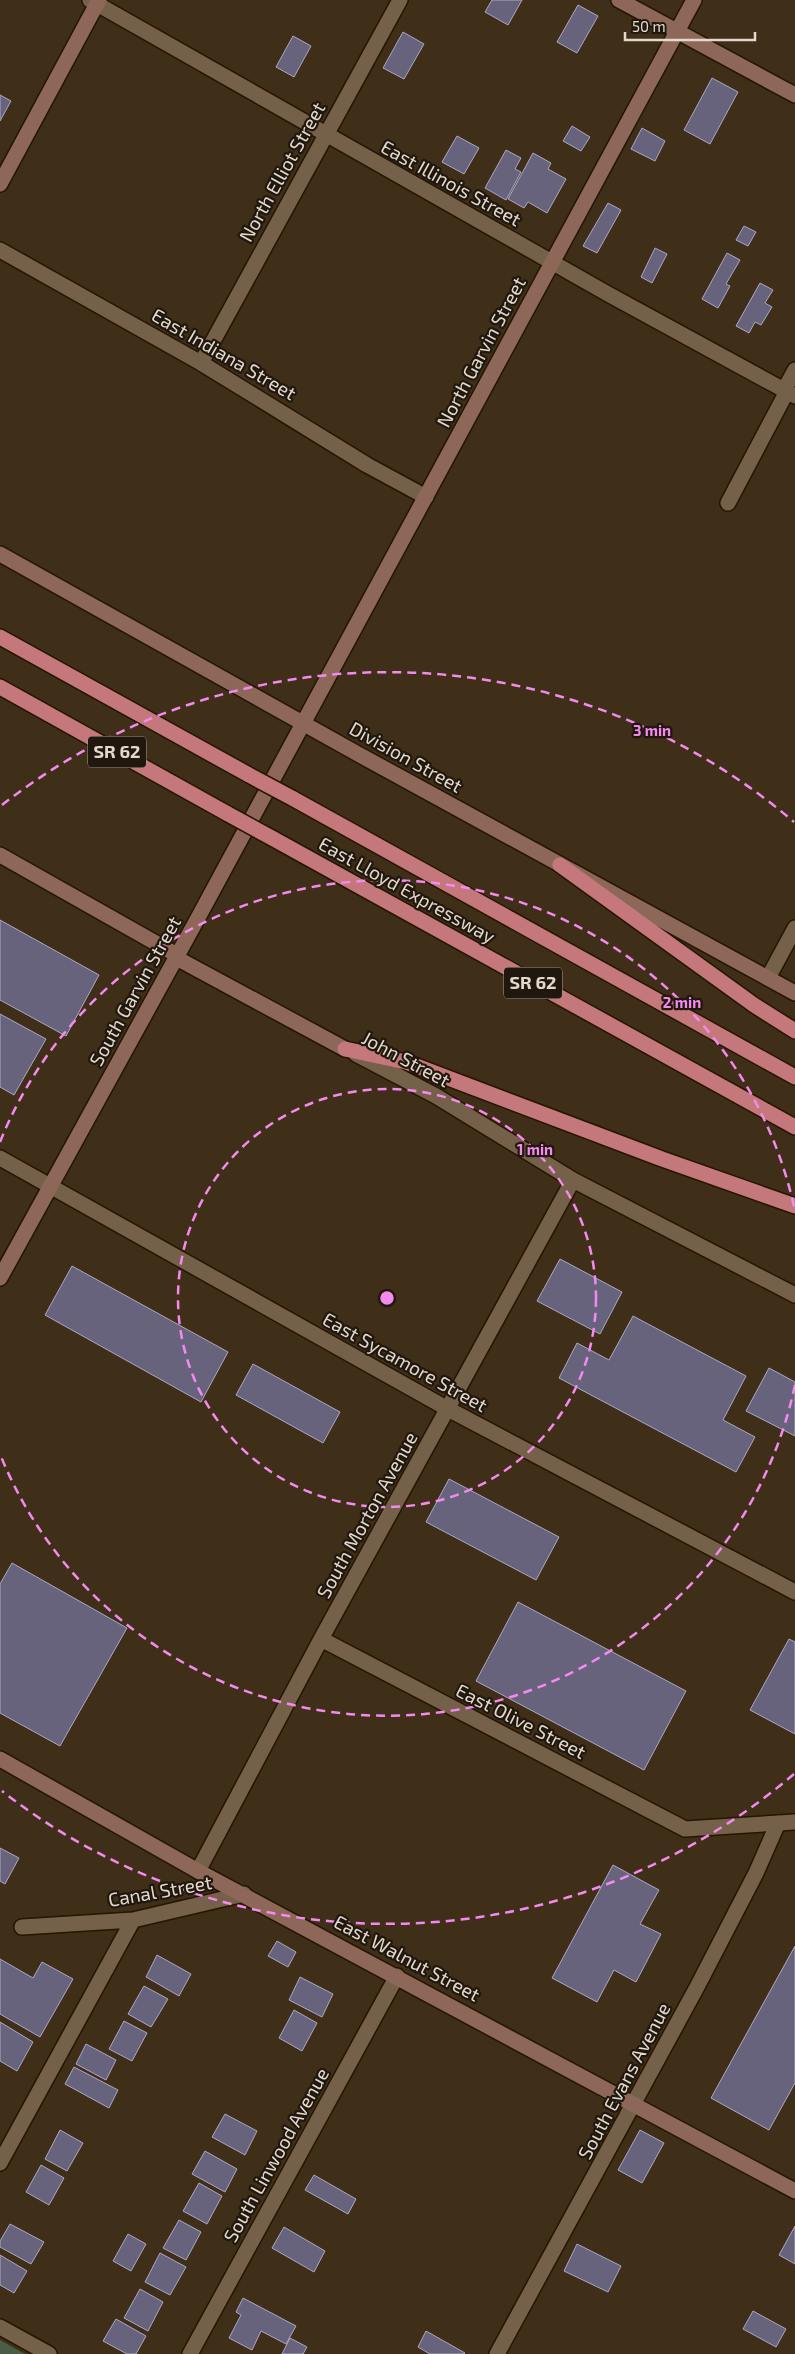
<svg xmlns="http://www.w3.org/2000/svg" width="795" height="2354" font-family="'Exo 2',sans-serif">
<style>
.green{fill:#4b5d45}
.building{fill:#68637d;stroke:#ada7c5}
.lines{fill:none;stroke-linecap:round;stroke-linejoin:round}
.street-casing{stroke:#261502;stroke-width:18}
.secondary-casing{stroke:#261502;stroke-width:18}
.highway-casing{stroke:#261502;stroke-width:18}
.street{stroke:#75614a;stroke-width:15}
.secondary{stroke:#8d6859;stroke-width:15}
.highway{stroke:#c4787b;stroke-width:15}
.highway-bridge-casing{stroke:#261502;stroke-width:18;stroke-linecap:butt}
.highway-bridge{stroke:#c4787b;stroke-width:15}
.ring{fill:none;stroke:#f489f0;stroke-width:2.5;stroke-dasharray:9 6}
.labels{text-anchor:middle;stroke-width:4.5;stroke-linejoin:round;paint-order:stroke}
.shield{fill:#20180e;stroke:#a89e92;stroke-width:1}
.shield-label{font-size:18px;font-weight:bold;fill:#e3d8cb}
.street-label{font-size:19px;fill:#e3d8cb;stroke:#20180e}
.centre{fill:#f489f0;stroke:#20180e;stroke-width:2.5}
.ring-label{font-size:15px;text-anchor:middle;font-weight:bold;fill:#f489f0;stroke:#20180e;stroke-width:4.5;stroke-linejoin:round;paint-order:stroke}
</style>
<rect width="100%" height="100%" fill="#3f2e18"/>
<path class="green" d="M0,2340L25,2354H0Z"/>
<path class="building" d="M492,0H522L508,25L485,12Z
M578,5L598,16L577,53L557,42Z
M403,32L424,44L404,79L383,68Z
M293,36L311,46L294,77L276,67Z
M712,78L738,92L710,144L684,130Z
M0,95L11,101L0,121Z
M572,126L590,137L581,151L563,141Z
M642,128L665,141L655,161L631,149Z
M457,136L479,148L464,174L442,162Z
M506,150L521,158L515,169L521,172L506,200L485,188Z
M533,153L551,163L548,169L566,179L547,213L528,202L524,208L508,199Z
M608,203L621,210L597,253L583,246Z
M744,226L756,232L748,246L736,240Z
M655,248L667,254L652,283L641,277Z
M727,253L740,260L726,284L730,286L718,308L702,299Z
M760,283L773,290L765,303L772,307L761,325L755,322L749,333L736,326Z
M0,920L99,975L66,1036L0,1000Z
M0,1014L46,1039L14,1095L0,1087Z
M560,1259L622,1292L600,1334L537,1301Z
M72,1266L228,1352L201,1402L45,1315Z
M633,1316L746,1376L723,1420L755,1437L736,1472L559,1378L577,1343L609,1360Z
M253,1364L340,1412L323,1443L236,1395Z
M769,1368L795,1382V1436L746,1411Z
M449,1479L559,1537L536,1580L426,1522Z
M12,1563L127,1628L60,1746L0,1713V1584Z
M518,1602L686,1691L644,1770L476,1681Z
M789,1639L795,1642V1734L750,1710Z
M0,1848L19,1858L5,1884L0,1881Z
M613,1865L659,1890L640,1924L661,1934L636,1982L614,1970L597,2002L552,1978Z
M277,1941L296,1952L288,1967L268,1956Z
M795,1946V2083L769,2130L711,2098Z
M157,1955L191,1974L179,1996L146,1977Z
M0,1959L33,1978L42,1962L73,1979L40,2037L0,2014Z
M300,1977L333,1994L322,2017L289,2000Z
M144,1986L168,1999L151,2027L128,2014Z
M294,2010L317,2023L302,2051L279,2038Z
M124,2021L147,2033L132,2061L109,2049Z
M0,2022L33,2042L17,2071L0,2061Z
M86,2044L116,2060L106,2080L76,2064Z
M74,2067L118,2090L109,2108L65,2084Z
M225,2114L257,2131L245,2155L212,2137Z
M60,2130L83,2143L67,2171L45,2159Z
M640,2130L664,2143L642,2183L618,2170Z
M205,2151L237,2169L225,2192L192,2174Z
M41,2165L64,2178L49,2205L26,2192Z
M314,2175L356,2199L348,2214L305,2190Z
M199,2183L222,2196L207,2224L183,2211Z
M179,2220L201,2232L186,2260L163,2248Z
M10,2224L44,2242L31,2264L0,2247V2241Z
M795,2226V2264L779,2255Z
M284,2227L325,2251L314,2272L272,2248Z
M128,2234L146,2244L131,2271L113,2261Z
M577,2244L621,2266L608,2292L564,2271Z
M160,2253L186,2267L170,2295L145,2282Z
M0,2255L27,2271L14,2293L0,2285Z
M140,2289L163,2302L148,2331L124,2318Z
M243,2298L296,2326L286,2344L261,2331L252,2350L229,2338L241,2315L236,2312Z
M753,2311L786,2329L776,2347L743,2329Z
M116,2319L146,2336L136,2354H127L103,2341Z
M426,2331L465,2353L464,2354H430L418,2347Z
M290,2338L307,2347L303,2354H282Z"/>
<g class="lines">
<g class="street-casing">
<path id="street" d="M90,0L608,294L795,396
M0,250L201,363L367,465L426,497
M201,363L400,0
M728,503L784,397V390L795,370
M768,978L795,928
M356,1054L436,1096L573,1180L795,1295
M0,1158L448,1409L795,1592
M321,1639L685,1829L795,1822
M198,1871L321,1639L573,1180
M22,1927L133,1920L244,1894
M0,2163L133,1920
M0,2327L49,2354
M190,2354L397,1976
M497,2354L697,1987L756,1873L778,1823"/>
</g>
<g class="secondary-casing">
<path id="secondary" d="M619,0L795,95
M0,184L99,0
M0,554L358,754L795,993
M0,855L177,955L182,961L345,1049
M0,1278L199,916L694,0
M0,1759L198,1871L795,2191"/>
</g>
<g class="highway-casing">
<path id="highway" d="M0,637L249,775
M0,687L228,814
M292,798L795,1077
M272,838L795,1127
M560,865L754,1005L795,1031
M345,1049L406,1062L662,1159L795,1206"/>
</g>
<use href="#street" class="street"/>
<use href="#secondary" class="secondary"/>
<use href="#highway" class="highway"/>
<g class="highway-bridge-casing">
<path id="highway-bridge" d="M249,775L292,798
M228,814L272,838"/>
</g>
<use href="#highway-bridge" class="highway-bridge"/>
</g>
<g class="ring">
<circle cx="387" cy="1298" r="209"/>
<path d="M795 1385A417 417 0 0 1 0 1454M0 1142A417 417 0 0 1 795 1211"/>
<path d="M794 1774A626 626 0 0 1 2 1791M2 805A626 626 0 0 1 794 822"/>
</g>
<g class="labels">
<g class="shield">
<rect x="88" y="736.5" width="58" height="31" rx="4"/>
<rect x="504" y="967.5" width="58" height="31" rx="4"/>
</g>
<g class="shield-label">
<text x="117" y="758">SR 62</text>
<text x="533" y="989">SR 62</text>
</g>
<g class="street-label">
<text transform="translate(282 172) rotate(-61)" y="7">North Elliot Street</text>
<text transform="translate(451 183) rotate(29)" y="7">East Illinois Street</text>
<text transform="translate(481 352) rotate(-62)" y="7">North Garvin Street</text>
<text transform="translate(224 354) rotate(30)" y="7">East Indiana Street</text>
<text transform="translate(406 757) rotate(29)" y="7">Division Street</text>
<text transform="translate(407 890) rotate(29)" y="7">East Lloyd Expressway</text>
<text transform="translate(135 991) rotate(-61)" y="7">South Garvin Street</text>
<text transform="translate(406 1059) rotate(28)" y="7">John Street</text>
<text transform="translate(405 1362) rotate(29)" y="7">East Sycamore Street</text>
<text transform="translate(367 1515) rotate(-61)" y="7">South Morton Avenue</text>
<text transform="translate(521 1721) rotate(27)" y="7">East Olive Street</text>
<text transform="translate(160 1891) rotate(-10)" y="7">Canal Street</text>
<text transform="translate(407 1958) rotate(28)" y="7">East Walnut Street</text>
<text transform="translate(624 2081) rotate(-62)" y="7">South Evans Avenue</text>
<text transform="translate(276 2155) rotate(-61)" y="7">South Linwood Avenue</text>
</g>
</g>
<circle cx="387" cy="1298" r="8" class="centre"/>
<g class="ring-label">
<text x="652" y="736">3 min</text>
<text x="682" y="1008">2 min</text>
<text x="535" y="1155">1 min</text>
</g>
<path d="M625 32v8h130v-8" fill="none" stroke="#e3d8cb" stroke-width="2.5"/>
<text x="632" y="32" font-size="15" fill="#e3d8cb" stroke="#20180e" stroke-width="4" paint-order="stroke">50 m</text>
</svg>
